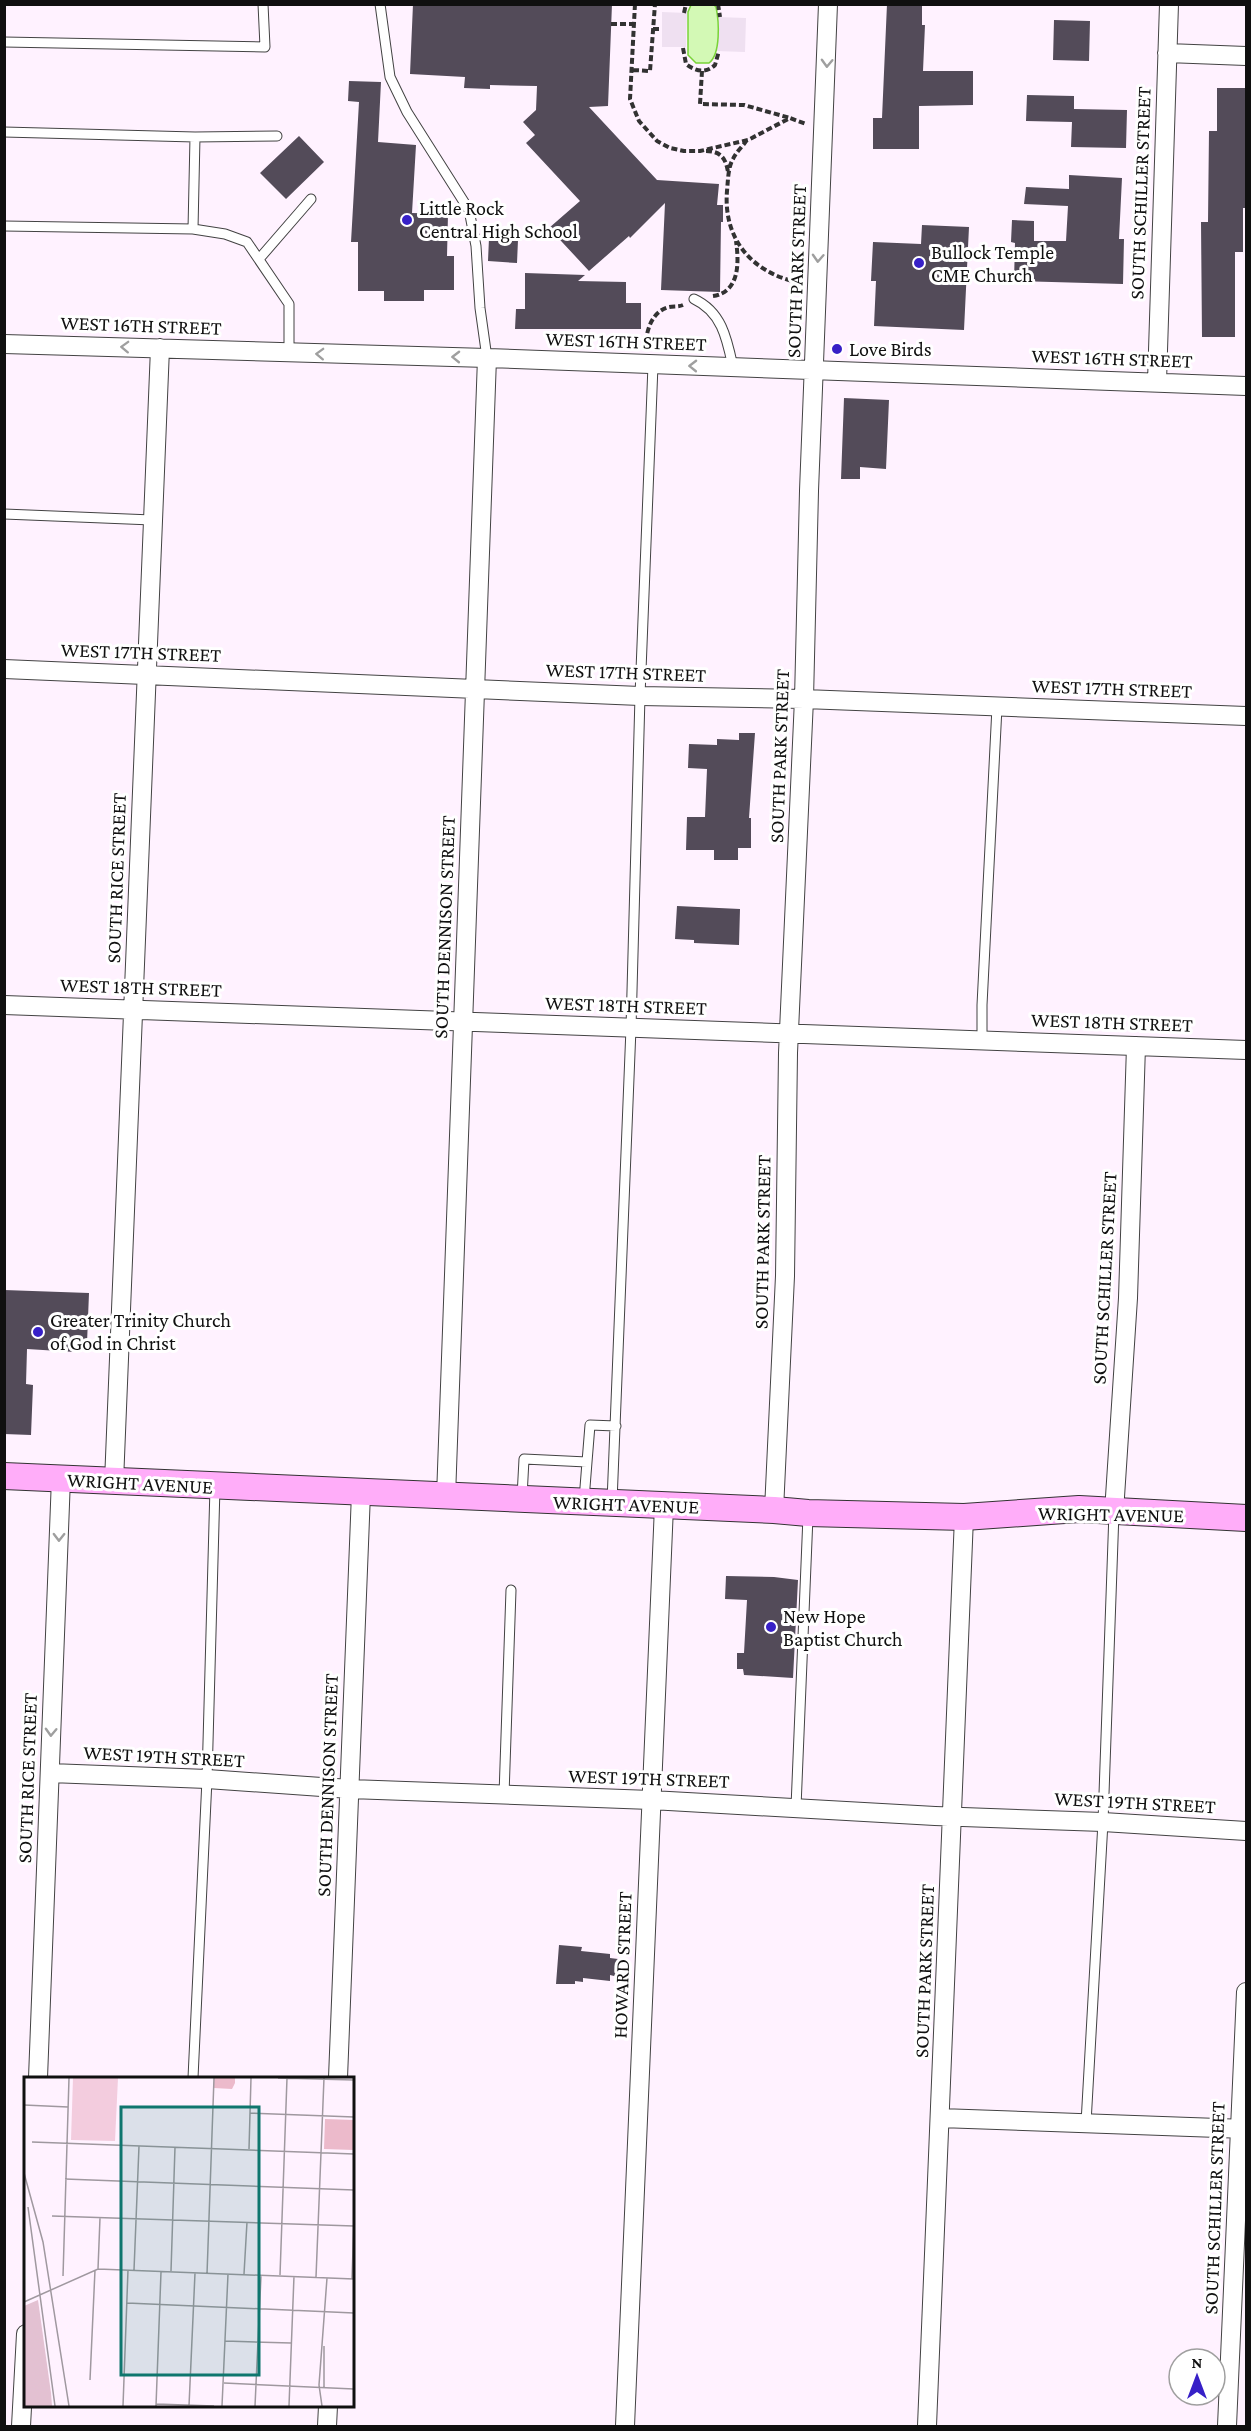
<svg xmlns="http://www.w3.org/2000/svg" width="1251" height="2431" font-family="'Crimson Pro',serif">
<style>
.plaza{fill:#efe0f1}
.water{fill:#d3f9b5;stroke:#79d338;stroke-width:1.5}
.building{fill:#534b59}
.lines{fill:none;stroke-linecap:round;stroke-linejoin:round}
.service-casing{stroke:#434343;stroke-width:11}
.minor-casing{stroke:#434343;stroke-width:20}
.secondary-casing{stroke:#323232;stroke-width:28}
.path{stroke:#323232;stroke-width:4;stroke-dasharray:6 3;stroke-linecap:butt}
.service{stroke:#fff;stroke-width:9}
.minor{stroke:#fff;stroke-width:18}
.secondary{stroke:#ffadf9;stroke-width:26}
.oneway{stroke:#9f9f9f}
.poi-dot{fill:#3720c7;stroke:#fff;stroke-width:2}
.labels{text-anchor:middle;stroke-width:6;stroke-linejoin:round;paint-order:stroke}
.street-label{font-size:20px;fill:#101010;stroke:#fff}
.poi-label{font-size:20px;fill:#101010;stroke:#fff;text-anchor:start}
.inset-road{fill:none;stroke:#9f989f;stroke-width:1.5}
.view{fill:#0f766e;fill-opacity:0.15;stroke:#0f766e;stroke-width:3}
.inset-edge{fill:none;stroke:#101010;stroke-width:3}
</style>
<rect width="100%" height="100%" fill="#fff2ff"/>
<path class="plaza" d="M662,12L687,13L686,47H662Z
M717,17L746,18L745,52L715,51Z"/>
<path class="water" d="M691,5H714L716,7C719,21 721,54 709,63H696L688,55V12Z"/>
<path class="building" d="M413,4H612L608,106L589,107L657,180L719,184L717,205H723V222H721L720,292L661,290L665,203L630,238L629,236L589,271L549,228L580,201L526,143L535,135L523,122L536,110L537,86L490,85V89L464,88L465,77L410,74Z
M887,4H922V25H925L923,71H973V105L919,106V149H873V118H882Z
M1054,20L1090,21L1089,61L1053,60Z
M349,81L381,82L378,142L416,145L412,213L448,214L447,256H454V290H424V301H384V291H358V242H351L359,102L348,101Z
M1217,88H1246V208H1243V252H1235V337H1202L1201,222H1208L1209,131H1217Z
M1027,95L1074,96V109L1127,110L1126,148L1071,147L1072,122L1026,121Z
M299,136L324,162L286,199L260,173Z
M1069,175L1122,178L1119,239H1124L1123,284L1014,281L1015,243L1011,242L1012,220L1034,221V241H1066L1068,206L1024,204L1026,187L1069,189Z
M922,225L969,227L964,330L874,326L876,281H871L873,242L921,244Z
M489,238L518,240L517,263L488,261Z
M525,273L585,275L578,281L626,282V303H641V329H515L516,309H525Z
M844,398L889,400L886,469L860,467V479H841Z
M739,733H755L749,818H751V848H738V860H714V850H686L687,817H705L707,769L688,768L689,744L717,745V739L739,740Z
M677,906L740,909L739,945L694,943V940L675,939Z
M4,1290L89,1293L87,1343L75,1342V1352L27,1349L26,1384L33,1385L31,1435L4,1434Z
M726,1576L774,1577L798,1580L793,1678L744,1675L743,1669H737V1653H744L747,1600L725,1599Z
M559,1945L582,1947L581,1951L610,1954V1958L618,1959V1977L610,1975V1981L583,1978V1982L575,1981V1984H556Z"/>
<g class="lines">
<g class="service-casing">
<path id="service" d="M380,4L390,77L407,112L469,210L476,246L480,308L487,358
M4,42L265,47L263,4
M4,132L195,137
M4,226L193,229L225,234L247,242L289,304V353
M193,229L195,137L277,136
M259,259L311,199
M694,299C722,312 727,339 733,367
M4,514L152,520
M982,1040V1005L997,707
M587,1462L590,1425L616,1426
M522,1497L524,1459L587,1462L584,1500
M612,1502L631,1028L640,696L653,365
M504,1795L511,1590
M796,1807L808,1516
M193,2078L207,1779L215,1487
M1086,2123L1103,1822L1114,1512"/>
</g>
<g class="minor-casing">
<path id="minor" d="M1167,53L1246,56
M4,344L487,358L1246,386
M1157,382L1169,4
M4,669L640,696L804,699L1246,716
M4,1005L1246,1050
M114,1482L160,348
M446,1497L487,358
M774,1510L785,1276L788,1053L804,699L809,491L828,4
M1114,1512L1128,1298L1136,1046
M50,1773L207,1779L350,1789L651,1800L935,1816L1103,1822L1246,1831
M38,2078L61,1478
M338,2078L361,1493
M940,2118L1246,2129
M21,2426L26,2334
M327,2426L328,2406
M625,2426L664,1506
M927,2426L964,1517
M1227,2426L1246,1992"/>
</g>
<g class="secondary-casing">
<path id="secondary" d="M4,1476L774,1510L808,1513L964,1517L1079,1509L1246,1518"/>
</g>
<path class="path" d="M635,4L630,99L639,121L657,141L670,148L684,151H700L748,140L790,118L806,124
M718,4L720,17
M684,13L686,4
M611,24H634
M653,29H662
M683,48L686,64C695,71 706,74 715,65L719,51
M633,70L650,71L655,4
M702,71L700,104L744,105L790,118
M747,140C743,146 736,152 733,159C728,167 728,181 727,191C723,240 753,274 801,283
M706,151C721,151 726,159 728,172
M713,296C740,292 739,262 736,241
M646,342C647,328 653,311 669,307C674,306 678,307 683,305"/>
<use href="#service" class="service"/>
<use href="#minor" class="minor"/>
<use href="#secondary" class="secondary"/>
</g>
<defs><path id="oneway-chevron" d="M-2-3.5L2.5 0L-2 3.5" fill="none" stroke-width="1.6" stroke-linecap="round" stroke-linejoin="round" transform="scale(1.5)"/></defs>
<g class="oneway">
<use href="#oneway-chevron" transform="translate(827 63) rotate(92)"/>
<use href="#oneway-chevron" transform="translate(818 258) rotate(93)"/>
<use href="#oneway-chevron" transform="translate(125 347) rotate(-178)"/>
<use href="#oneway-chevron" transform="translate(320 354) rotate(-178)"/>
<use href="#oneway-chevron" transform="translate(456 357) rotate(-179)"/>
<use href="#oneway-chevron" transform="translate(693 366) rotate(-179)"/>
<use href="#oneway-chevron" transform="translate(59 1537) rotate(91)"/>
<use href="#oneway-chevron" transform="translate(51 1732) rotate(92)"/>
</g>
<g class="poi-dot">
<circle cx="407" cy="220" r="6"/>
<circle cx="919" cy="263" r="6"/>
<circle cx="837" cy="349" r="6"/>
<circle cx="38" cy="1332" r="6"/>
<circle cx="771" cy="1627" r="6"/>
</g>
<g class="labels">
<g class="street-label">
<text transform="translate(1140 193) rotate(-88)" y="7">SOUTH SCHILLER STREET</text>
<text transform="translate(796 271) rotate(-88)" y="7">SOUTH PARK STREET</text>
<text transform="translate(141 325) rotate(2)" y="7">WEST 16TH STREET</text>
<text transform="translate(626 341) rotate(2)" y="7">WEST 16TH STREET</text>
<text transform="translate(1112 358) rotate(2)" y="7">WEST 16TH STREET</text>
<text transform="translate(141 652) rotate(2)" y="7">WEST 17TH STREET</text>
<text transform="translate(626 672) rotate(2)" y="7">WEST 17TH STREET</text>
<text transform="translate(1112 688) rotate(2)" y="7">WEST 17TH STREET</text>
<text transform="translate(779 756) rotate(-88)" y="7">SOUTH PARK STREET</text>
<text transform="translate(116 878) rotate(-88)" y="7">SOUTH RICE STREET</text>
<text transform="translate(444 927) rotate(-88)" y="7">SOUTH DENNISON STREET</text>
<text transform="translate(141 987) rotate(2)" y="7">WEST 18TH STREET</text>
<text transform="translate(626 1005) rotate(2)" y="7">WEST 18TH STREET</text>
<text transform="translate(1112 1022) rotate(2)" y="7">WEST 18TH STREET</text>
<text transform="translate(762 1242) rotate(-89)" y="7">SOUTH PARK STREET</text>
<text transform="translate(1104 1278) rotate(-87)" y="7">SOUTH SCHILLER STREET</text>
<text transform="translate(140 1483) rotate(3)" y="7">WRIGHT AVENUE</text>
<text transform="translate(626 1504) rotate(2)" y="7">WRIGHT AVENUE</text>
<text transform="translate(1111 1514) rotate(1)" y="7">WRIGHT AVENUE</text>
<text transform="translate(164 1756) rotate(3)" y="7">WEST 19TH STREET</text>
<text transform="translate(27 1778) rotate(-88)" y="7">SOUTH RICE STREET</text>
<text transform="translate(649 1778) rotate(2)" y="7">WEST 19TH STREET</text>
<text transform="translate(327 1785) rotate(-88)" y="7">SOUTH DENNISON STREET</text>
<text transform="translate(1135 1802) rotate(3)" y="7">WEST 19TH STREET</text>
<text transform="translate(622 1965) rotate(-88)" y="7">HOWARD STREET</text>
<text transform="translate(924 1971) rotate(-88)" y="7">SOUTH PARK STREET</text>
<text transform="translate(1214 2208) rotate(-88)" y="7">SOUTH SCHILLER STREET</text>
</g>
<g class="poi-label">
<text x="419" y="215">Little Rock<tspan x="419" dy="23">Central High School</tspan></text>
<text x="931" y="259">Bullock Temple<tspan x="931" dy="23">CME Church</tspan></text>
<text x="849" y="356">Love Birds</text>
<text x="50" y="1327">Greater Trinity Church<tspan x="50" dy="23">of God in Christ</tspan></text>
<text x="783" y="1623">New Hope<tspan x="783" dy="23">Baptist Church</tspan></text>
</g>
</g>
<g transform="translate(24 2077)">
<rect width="330" height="330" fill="#fff2ff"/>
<path d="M190,1H211V6L208,12L190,11ZM301,42L330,43V73L300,72Z" fill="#ecbacb"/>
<path d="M14,223L27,316L28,329H0V229Z" fill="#e3c1d2"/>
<path d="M49,1H94L91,64L47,63Z" fill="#f3ccde"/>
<path class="inset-road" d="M254,1L330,3M0,28L44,30M226,36L330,40M8,65L330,77M225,72L227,1M0,96L19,165L45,329M41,102L330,113M4,130L31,329M28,139L330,149M74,192L76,141M110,193L115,69M147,194L151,70M183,197L190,1M220,197L223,145M256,198L263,1M39,199L45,1M292,200L300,1M328,202L330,142M0,225L74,192L330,202M103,226L330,236M201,264L267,266M300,269V310M66,303L71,193M200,306L330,312M132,327L190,329M99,329L104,193M132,329L137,195M165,329L171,196M198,329L204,197M231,329L237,199M265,329L270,199M298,329L295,308L303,201"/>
<path class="view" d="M97,30H235V298H97Z"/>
<rect width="330" height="330" class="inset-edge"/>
</g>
<rect width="1251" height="2431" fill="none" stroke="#101010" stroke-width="12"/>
<g transform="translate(1197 2377)"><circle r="28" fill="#ffffff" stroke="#9f9f9f" stroke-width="1.5"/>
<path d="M0-4.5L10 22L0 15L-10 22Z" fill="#3720c7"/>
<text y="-9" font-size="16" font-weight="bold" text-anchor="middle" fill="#101010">N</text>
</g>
</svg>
